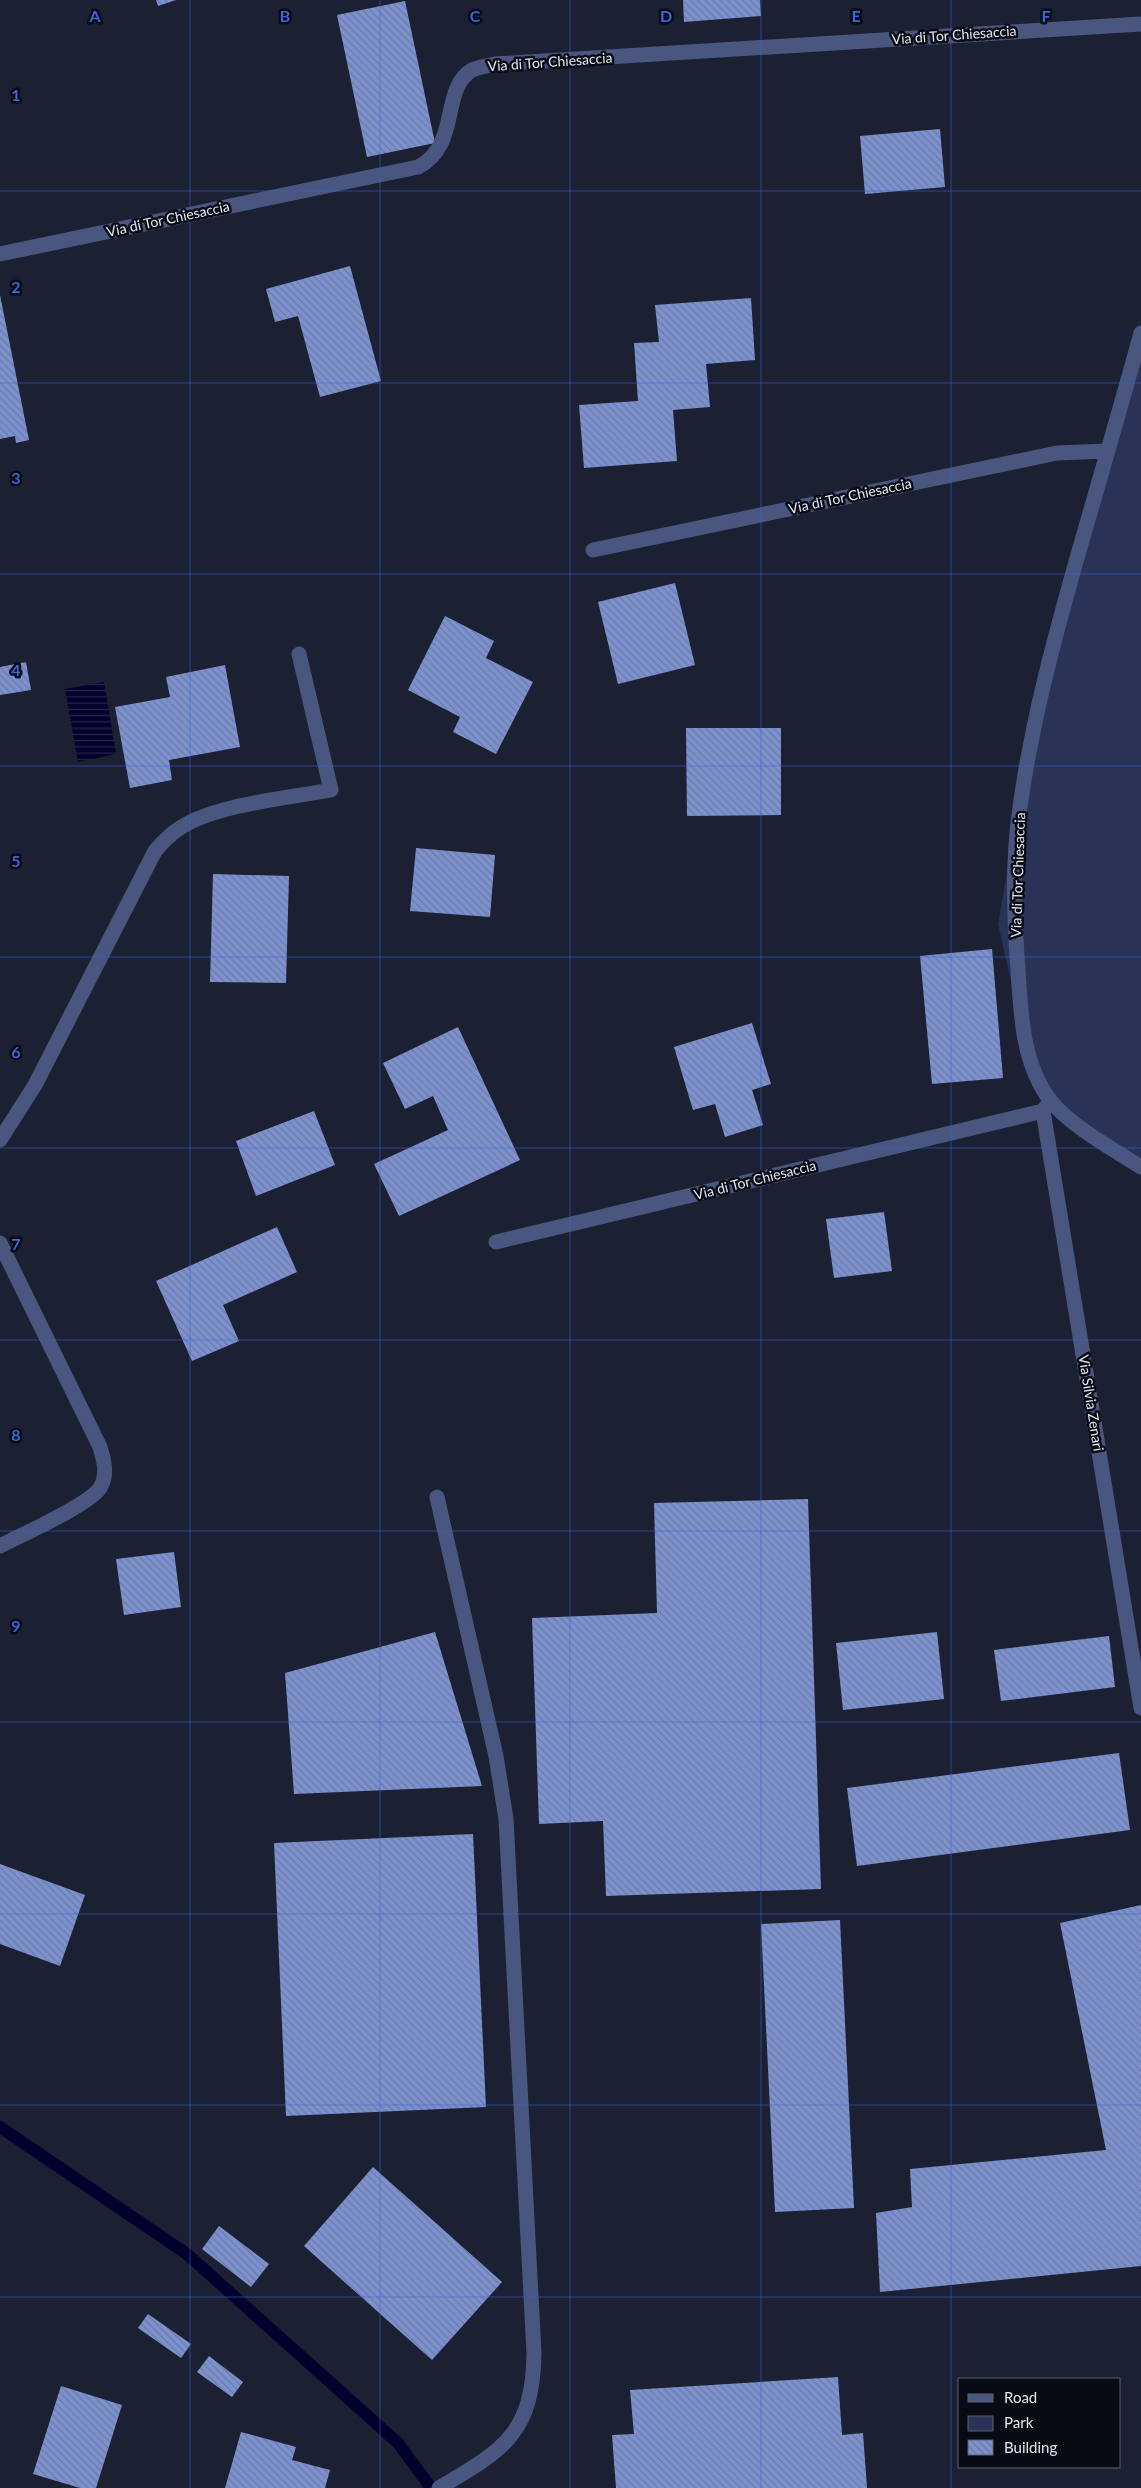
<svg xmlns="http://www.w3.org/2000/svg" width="1141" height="2488" font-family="Lato,sans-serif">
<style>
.green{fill:#293358}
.water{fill:url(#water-rules)}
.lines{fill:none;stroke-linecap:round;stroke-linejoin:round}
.stream{stroke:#02002c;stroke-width:12}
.building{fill:url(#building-back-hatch)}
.minor{stroke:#49567f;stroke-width:15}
.grid{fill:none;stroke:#3b65dc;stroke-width:1;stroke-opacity:0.55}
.labels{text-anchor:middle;stroke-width:5;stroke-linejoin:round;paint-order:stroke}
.street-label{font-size:14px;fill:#e2e7f4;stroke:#080b13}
.grid-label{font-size:16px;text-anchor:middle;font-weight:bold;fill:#3b65dc;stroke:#080b13;stroke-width:5;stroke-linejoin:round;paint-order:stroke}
</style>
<defs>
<pattern id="water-rules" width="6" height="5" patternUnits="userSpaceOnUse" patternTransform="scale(1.25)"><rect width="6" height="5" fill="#02002c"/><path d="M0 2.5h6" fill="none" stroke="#27254b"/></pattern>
<pattern id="building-back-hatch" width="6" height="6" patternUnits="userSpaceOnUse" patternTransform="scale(1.25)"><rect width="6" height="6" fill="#7d91ce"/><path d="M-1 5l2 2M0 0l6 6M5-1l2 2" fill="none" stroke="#6c7aa6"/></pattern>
</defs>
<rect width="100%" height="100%" fill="#1b2133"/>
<path class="green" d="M1141,333V1167L1087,1132L1040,1082L1023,1033L998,924L1028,754Z"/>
<path class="water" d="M104,682L116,754L78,762L65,689Z"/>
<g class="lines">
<path class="stream" d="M0,2127L187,2254L398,2443L431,2488"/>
</g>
<path class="building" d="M156,0H176L158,6Z
M683,0H760L761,16L684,22Z
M405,1L435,143L367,157L337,15Z
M940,129L945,187L865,194L860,136Z
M350,266L381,381L320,397L298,316L275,322L266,289Z
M0,295L29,440L16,443L15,436L0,439Z
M751,298L755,360L706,364L710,407L673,410L677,461L584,468L579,405L638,401L634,343L659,342L655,305Z
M675,583L695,665L618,684L598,602Z
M445,616L494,641L486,658L533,682L496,754L453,732L460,717L408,690Z
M26,662L31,690L0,695V667Z
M225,665L240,747L169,760L172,780L130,788L115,707L170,697L166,677Z
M686,728H781V815L687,816Z
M416,848L495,855L490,917L410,911Z
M213,874L289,876L286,983L210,982Z
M992,949L1003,1078L932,1084L920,956Z
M752,1023L771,1084L752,1090L763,1125L725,1137L715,1104L693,1110L674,1047Z
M458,1027L520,1160L399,1216L374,1164L448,1130L433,1096L405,1109L383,1063Z
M314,1111L335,1165L256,1196L236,1141Z
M884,1212L892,1271L834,1278L826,1219Z
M277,1227L297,1272L223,1305L239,1341L192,1361L156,1281Z
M808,1499L821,1889L606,1896L603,1821L539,1824L532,1618L657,1613L654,1503Z
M174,1552L181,1607L124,1615L116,1559Z
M435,1632L482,1786L294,1794L285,1673Z
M937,1632L944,1699L843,1710L836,1643Z
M1109,1636L1115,1687L1001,1701L994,1650Z
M1119,1753L1130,1830L857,1866L847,1788Z
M473,1834L486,2107L286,2116L274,1843Z
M0,1864L85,1895L60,1966L0,1944Z
M1141,1905V2266L880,2292L876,2213L912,2207L910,2169L1106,2150L1060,1923Z
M840,1920L854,2208L775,2212L761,1924Z
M373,2167L502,2282L432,2360L304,2246Z
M219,2226L269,2264L251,2287L202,2249Z
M148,2314L191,2344L181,2358L138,2328Z
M209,2356L243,2382L232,2397L197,2372Z
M838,2377L842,2435L863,2433L867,2488H616L612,2435L634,2434L630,2390Z
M61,2386L122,2405L96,2488H80L33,2474Z
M241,2432L296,2447L292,2460L330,2470L325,2488H225Z"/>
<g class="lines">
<path class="minor" d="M0,254L418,167C461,145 440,89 472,70C479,67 487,66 495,64L1141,24
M1141,333C1121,406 1100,478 1079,551C1055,636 1032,720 1020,807C1012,861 1014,916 1018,970C1021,1014 1022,1063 1050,1100C1069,1125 1114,1150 1141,1167
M593,550L1057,453L1108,451
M1050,1101L1043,1111L1141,1708
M0,1140L35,1085L155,851C162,843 168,836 177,830C210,805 289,798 331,790L299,654
M496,1242L1043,1111
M0,1243L100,1447C104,1460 108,1475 100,1488C89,1505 21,1535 0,1546
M437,1497L496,1756L506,1819L534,2353C533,2434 503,2450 439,2488"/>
</g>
<path class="grid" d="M190,0V2488M380,0V2488M570,0V2488M761,0V2488M951,0V2488M0,191H1141M0,383H1141M0,574H1141M0,766H1141M0,957H1141M0,1148H1141M0,1340H1141M0,1531H1141M0,1722H1141M0,1914H1141M0,2105H1141M0,2297H1141"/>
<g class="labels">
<g class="street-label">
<text transform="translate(954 35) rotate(-4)" y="5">Via di Tor Chiesaccia</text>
<text transform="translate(550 62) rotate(-4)" y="5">Via di Tor Chiesaccia</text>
<text transform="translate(168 219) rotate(-12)" y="5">Via di Tor Chiesaccia</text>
<text transform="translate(850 496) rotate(-12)" y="5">Via di Tor Chiesaccia</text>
<text transform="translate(1018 875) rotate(-88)" y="5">Via di Tor Chiesaccia</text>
<text transform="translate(755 1180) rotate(-14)" y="5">Via di Tor Chiesaccia</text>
<text transform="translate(1091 1403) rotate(81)" y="5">Via Silvia Zenari</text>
</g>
</g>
<g class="grid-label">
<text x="95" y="22">A</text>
<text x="285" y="22">B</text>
<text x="475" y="22">C</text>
<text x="666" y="22">D</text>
<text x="856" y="22">E</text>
<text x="1046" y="22">F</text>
<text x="16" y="101">1</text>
<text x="16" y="293">2</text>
<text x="16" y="484">3</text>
<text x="16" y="676">4</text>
<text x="16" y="867">5</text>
<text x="16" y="1058">6</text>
<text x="16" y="1250">7</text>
<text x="16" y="1441">8</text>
<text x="16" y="1632">9</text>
</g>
<rect x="958" y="2378" width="162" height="90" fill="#080b13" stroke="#5f636d"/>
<rect x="968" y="2394" width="25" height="8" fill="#49567f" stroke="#5f636d"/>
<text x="1004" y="2403" font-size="15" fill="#e2e7f4">Road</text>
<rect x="968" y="2416" width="25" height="15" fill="#293358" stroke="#5f636d"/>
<text x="1004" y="2428" font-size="15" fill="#e2e7f4">Park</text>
<rect x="968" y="2440" width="25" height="15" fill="url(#building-back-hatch)" stroke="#5f636d"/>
<text x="1004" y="2453" font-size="15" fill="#e2e7f4">Building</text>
</svg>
